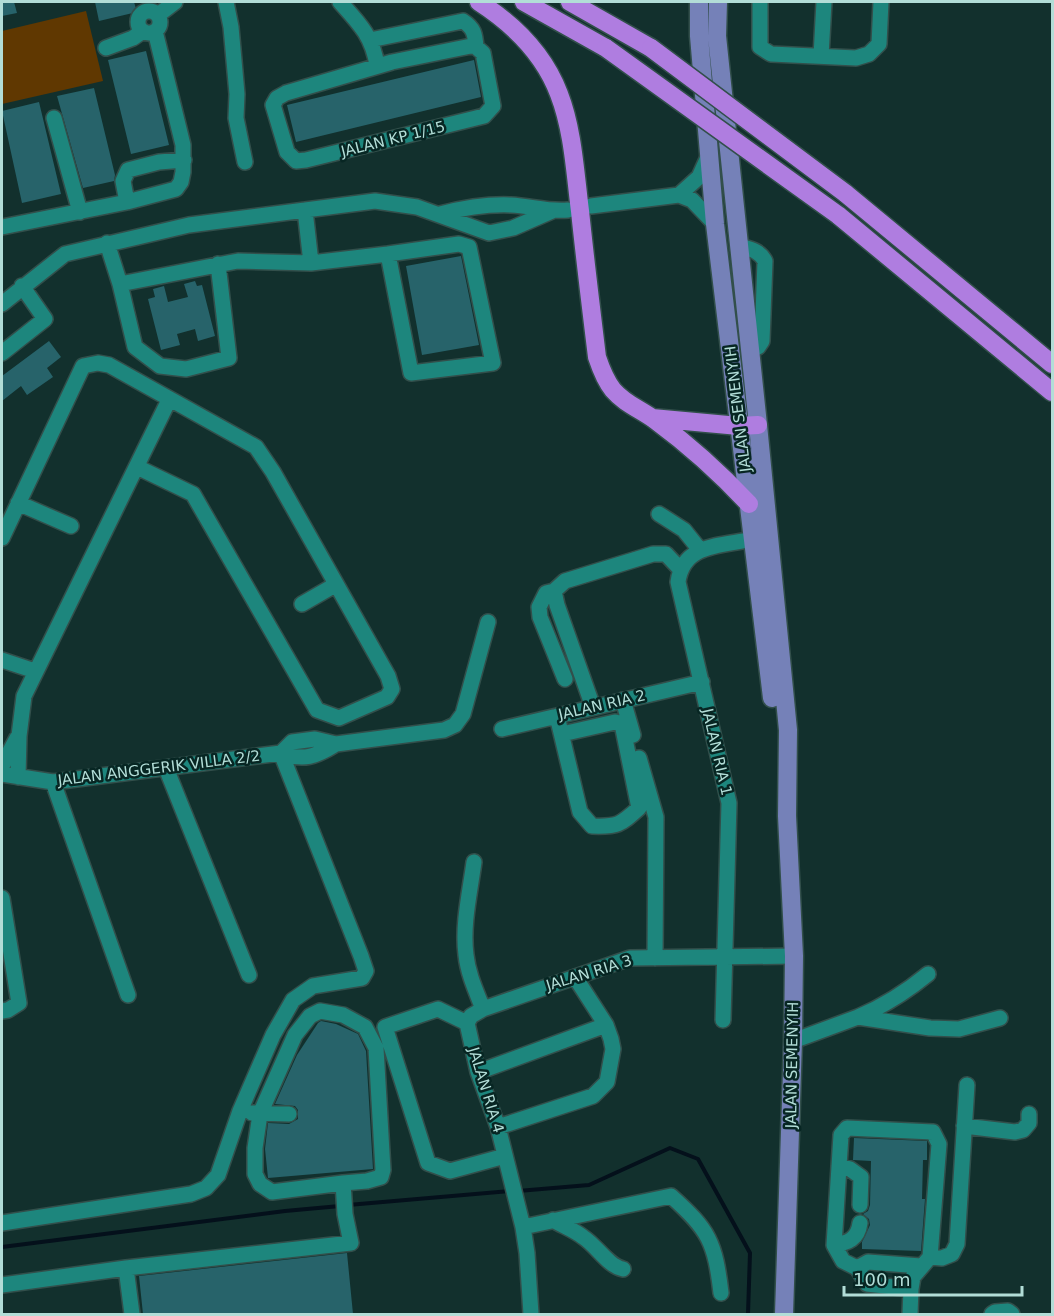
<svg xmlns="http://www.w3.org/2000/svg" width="1054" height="1316" font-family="'DejaVu Sans',sans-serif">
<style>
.green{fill:#603801}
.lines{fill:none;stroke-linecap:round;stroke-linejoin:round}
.stream{stroke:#04101b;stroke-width:4}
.building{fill:#27636a}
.minor-casing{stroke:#324f4b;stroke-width:18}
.major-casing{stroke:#324f4b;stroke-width:21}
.highway-casing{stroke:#324f4b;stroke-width:21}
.minor{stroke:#1d867d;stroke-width:15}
.major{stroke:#7581b8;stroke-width:18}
.highway{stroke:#af7de0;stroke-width:18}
.highway-bridge-casing{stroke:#324f4b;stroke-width:21;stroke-linecap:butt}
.highway-bridge{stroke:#af7de0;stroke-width:18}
.labels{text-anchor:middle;stroke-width:5;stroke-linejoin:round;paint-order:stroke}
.street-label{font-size:15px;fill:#b2ddd7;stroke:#072623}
</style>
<rect width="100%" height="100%" fill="#12302d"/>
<path class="green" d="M86,11L103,81L2,104V31Z"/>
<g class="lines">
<path class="stream" d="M518,1191L589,1185L670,1148L698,1159L750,1253L748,1314
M348,1205L511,1191
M2,1247L285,1211L340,1206"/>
</g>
<path class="building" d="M2,2H14L17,13L2,16Z
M95,2H134L137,12L99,21Z
M146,51L169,145L131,154L108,60Z
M474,60L481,97L296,142L287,105Z
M94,88L115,175L114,181L83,188L57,96Z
M39,102L61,194L22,203L2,111Z
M461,256L479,345L422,355L406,266Z
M195,281L197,286L202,285L215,336L198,341L195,329L177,334L180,345L161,350L148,299L155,297L153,289L164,286L168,302L188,297L184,284Z
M49,341L61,357L47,368L53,377L27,395L21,386L2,401V376Z
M321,1021L336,1024L358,1034L366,1051L373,1169L268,1178L265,1149L268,1123L289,1124L298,1119V1110L295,1106L275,1104L297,1055L318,1023Z
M854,1138L927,1141V1160H923L922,1199H925L921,1251L862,1249V1242L870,1225L869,1219L863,1214L868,1211L870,1205L871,1161L853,1160Z
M347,1253L353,1314H143L139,1276Z"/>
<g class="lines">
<g class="minor-casing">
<path id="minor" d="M226,2L231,27L237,94L236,118L245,162
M340,2C359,23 373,37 377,66
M760,2V47L771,54L856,58L869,54L879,44L881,2
M138 22a11 11 0 1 1 22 0a11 11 0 1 1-22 0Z
M158,15L175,2
M370,40L463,21C474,28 475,34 476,47
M471,46L476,47L483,53L493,106L484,116L306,160L296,161L287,152L273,105L277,98L286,93L392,62Z
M106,48L133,38L143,31
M821,56L824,2
M54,118L80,212
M679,195L699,177L709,155
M127,202L123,181L128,170L159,162L184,160
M591,206L679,195L692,200L715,224
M305,210L311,263L388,254L411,373L493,363L469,247L459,244L388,254
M440,214C463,208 487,204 511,205C531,206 548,212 568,210
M2,227L127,202L176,189L181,182L183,172V145L155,31
M107,243L120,284
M739,246C750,249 759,250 765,261L762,341L758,347L750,350
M218,264L229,358L186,369L160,366L135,347L120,284L238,261L311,263
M2,304L65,254L189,225L375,201L417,207L489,233L513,228L552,211
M2,353L45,319L22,286
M18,503L71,526
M659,514L684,530L700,550
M2,538L83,366L98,363L109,365L256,447L273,472L388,676L392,689L387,697L339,718L317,710L193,494L137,467
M554,591L546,593L539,607L540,617L565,679
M302,604L335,585
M2,660L35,671
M623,700L633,735
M593,707L557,605L554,591L565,581L653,554H666L680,569
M557,716L580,812L592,826C618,827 620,825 639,808L622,724L615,722L562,734
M502,729L702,682
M281,753L292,742L315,739L336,744L444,730L455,725L463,714L488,622
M639,758L656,817L655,958
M2,766L17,738
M166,768L249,975
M2,774L53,782L281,753C304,761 315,757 336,744
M18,777L19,736L24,696L169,400
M53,782L128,995
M474,862C470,892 462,925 466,955C468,974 476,991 483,1009
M2,898L19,1003L8,1010L2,1011
M858,1017C884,1006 906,992 928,974
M723,1020L729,803L678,582C683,543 722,546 753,539
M467,1023L471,1016L483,1009L630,958L794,956
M467,1023L438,1009L385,1027L428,1163L450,1171L505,1156
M467,1023L478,1072L498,1127L523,1227L527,1253L531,1314
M793,1041L858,1017L930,1028L959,1029L1000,1018
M478,1072L606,1025
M252,1113L289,1114
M964,1126L1015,1132L1023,1130L1029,1123V1114
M498,1127L593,1096L607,1082L613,1049L611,1039L606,1025L575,977
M847,1128L933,1132L939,1144L930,1257L913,1277L911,1289L867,1284L857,1268L843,1261L834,1245L841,1135Z
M839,1166L850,1169L861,1177L860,1205
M553,1220C563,1226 574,1230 583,1237C597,1246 608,1266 623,1269
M2,1223L191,1194L206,1188L218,1175L240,1111L273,1035L293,1000L313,986L362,978L366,971L361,956L281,753
M523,1227L671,1196C709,1230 715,1242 721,1293
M834,1245C848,1243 858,1239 860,1223
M930,1257L942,1258L952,1254L957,1244L967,1085
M126,1268L132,1314
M857,1268L868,1262L921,1266
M2,1285L126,1268L351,1243L345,1214L343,1183L272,1192L260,1184L255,1174V1148L260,1114L295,1035L310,1016L320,1011L343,1015L365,1027L376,1048L383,1170L381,1177L367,1181L343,1183
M910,1314L911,1289
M992,1314L995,1312L1008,1311L1012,1314"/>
</g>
<g class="major-casing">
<path id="major" d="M699,2V36L715,224L772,698
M718,2L717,36L758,425L788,730L787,816L794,956L793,1041L784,1314"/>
</g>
<g class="highway-casing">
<path id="highway" d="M479,2C513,24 544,54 559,94C573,130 575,172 580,211C585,259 591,308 597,357C601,369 605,380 613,390C625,404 640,409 655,420C689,445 720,473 749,504
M524,2L606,48
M570,2L651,48
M845,193L1052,364
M838,215L1052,392
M652,418L739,426L758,425"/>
</g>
<use href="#minor" class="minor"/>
<use href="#major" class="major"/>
<use href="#highway" class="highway"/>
<g class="highway-bridge-casing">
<path id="highway-bridge" d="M606,48L838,215
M651,48L845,193"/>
</g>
<use href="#highway-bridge" class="highway-bridge"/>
</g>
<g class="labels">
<g class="street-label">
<text transform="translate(393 139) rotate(-14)" y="5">JALAN KP 1/15</text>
<text transform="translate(738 409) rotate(-97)" y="5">JALAN SEMENYIH</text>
<text transform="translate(602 705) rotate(-13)" y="5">JALAN RIA 2</text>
<text transform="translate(717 752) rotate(77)" y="5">JALAN RIA 1</text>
<text transform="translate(159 768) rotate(-7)" y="5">JALAN ANGGERIK VILLA 2/2</text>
<text transform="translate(589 973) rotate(-17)" y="5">JALAN RIA 3</text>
<text transform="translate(792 1065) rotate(-89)" y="5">JALAN SEMENYIH</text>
<text transform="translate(486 1090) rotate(73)" y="5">JALAN RIA 4</text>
</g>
</g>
<rect width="1054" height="1316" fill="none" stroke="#b2ddd7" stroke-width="6"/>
<path d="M844 1286v9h178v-9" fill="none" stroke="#b2ddd7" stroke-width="3"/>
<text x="853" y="1286" font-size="18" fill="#b2ddd7" stroke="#072623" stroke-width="4.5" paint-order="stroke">100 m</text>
</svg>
